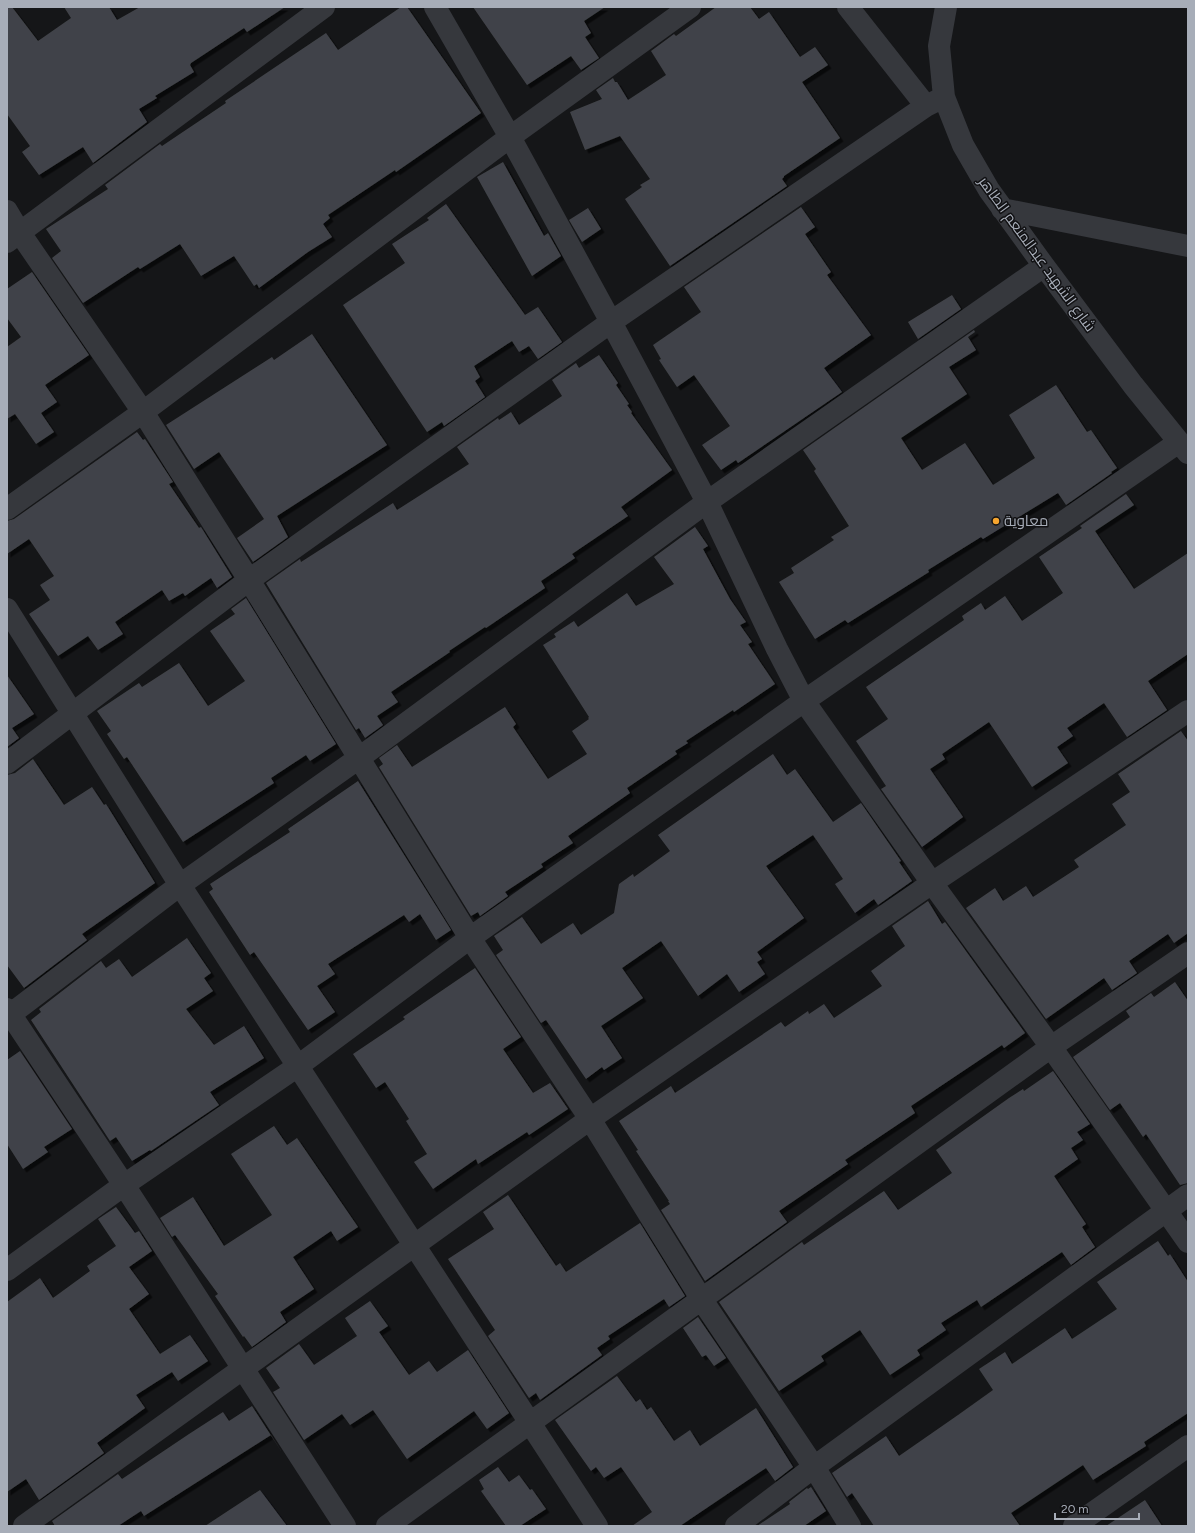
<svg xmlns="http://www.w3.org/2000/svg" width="1195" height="1533" font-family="Figtree,Cairo,sans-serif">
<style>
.building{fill:#414348;filter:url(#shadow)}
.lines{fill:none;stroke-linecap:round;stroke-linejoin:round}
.minor{stroke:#36383d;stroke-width:22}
.poi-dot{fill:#f6a52f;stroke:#111113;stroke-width:1.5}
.labels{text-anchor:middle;stroke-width:3;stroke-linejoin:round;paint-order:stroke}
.street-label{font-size:15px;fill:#a7adb8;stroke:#111113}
.poi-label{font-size:15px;fill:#a7adb8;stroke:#111113;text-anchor:start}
</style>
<defs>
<filter id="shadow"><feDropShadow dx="3.5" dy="3.5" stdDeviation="0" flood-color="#0009"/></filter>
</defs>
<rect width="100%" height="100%" fill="#151618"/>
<path class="building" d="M7,7H12L38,41L71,18L64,7H109L117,20L140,7H285L247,32L244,28L191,63L190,65L194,72L155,96L157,98L139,109L147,122L93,163L83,147L39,175L22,152L30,146L7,114Z
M401,7H407L481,113L396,172L395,170L328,215L330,218L323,224L332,237L308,252L259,288L257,284L254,286L234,256L201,276L180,244L140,269L138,267L83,303L52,258L61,251L46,229L108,189L105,185L160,144L162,146L226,103L225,101L326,33L338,50Z
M473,7H605L584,21L591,33L585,37L599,58L581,70L571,56L527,85Z
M716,7H750L759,19L769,12L800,57L815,47L828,65L802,82L840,138L784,176V177L782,179L787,186L670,266L625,199L642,187L640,185L650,179L620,136L585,150L570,112L602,99L596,90L613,78L615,82H617L628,100L666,75L651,51L674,34L676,36Z
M503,162L544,236L548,233L561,256L532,276L477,177Z
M446,204L525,315L538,307L562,342L538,359L529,346L519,352L512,341L474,366L480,377L475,381L485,397L444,426L442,422L427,432L343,305L405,263L392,244L429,220L427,218Z
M801,207L815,227L805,234L831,272L827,275L871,335L824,368L842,392L738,463L736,460L721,470L702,445L730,426L694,375L677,387L659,360L661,359L653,345L701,312L684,287Z
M588,208L601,229L582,242L569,220Z
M32,272L89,355L45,385L57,402L41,413L54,432L36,444L15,414L7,419V347L21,337L7,318V289Z
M952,295L961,309L918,339L908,322Z
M974,330L975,332L968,337L976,350L949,367L967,394L901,438L922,470L965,443L993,485L1035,458L1009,415L1056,385L1087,432L1091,430L1117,468L1111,472L1112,473L1066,505L1058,493L983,539L981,537L928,570L929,572L848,623L845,620L815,639L779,582L794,573L791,568L834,540L831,537L849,526L814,471L816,469L803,450Z
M312,334L387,445L277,516L288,537L253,562L237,538L264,519L219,452L194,469L166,425L272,357L274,360Z
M599,355L618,383L616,385L629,404L627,405L632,412L631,413L672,470L621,507L628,516L572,554L575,558L541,581L545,588L486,628L485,627L449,651L450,652L391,692L398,702L377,716L383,725L365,738L359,728L356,730L266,583L300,559L301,562L393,503L397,510L469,464L457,447L498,418L499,420L511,412L519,425L562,396L552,380L576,363L579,368Z
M137,432L143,440L145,439L173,482L169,484L199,528L201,527L232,577L217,588L211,578L185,596L183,593L169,601L162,590L115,622L123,634L98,650L88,636L58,656L29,614L50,600L40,585L54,576L29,539L7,554V521L14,519Z
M1126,494L1134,505L1095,531L1134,589L1188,553V654L1148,681L1167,710L1127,737L1104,703L1067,728L1073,736L1057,747L1068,763L1032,787L989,722L942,754L945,759L930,769L963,817L922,847L881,789L886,786L856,741L888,719L866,687L964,620L962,616L981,603L985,610L1005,596L1022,621L1063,593L1039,557L1082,528L1080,526Z
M695,527L708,546L703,549L730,599L746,622L740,625L752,642L748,644L775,684L734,712L733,710L686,741L688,743L675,751L677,754L627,788L630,793L568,836L573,843L541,864L543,867L505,892L508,896L480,916L478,912L471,916L379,767L383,764L379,758L397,745L412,767L505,707L516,724L513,727L548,779L587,754L572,731L589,719L588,718L589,717L543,645L556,637L554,634L574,621L578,627L627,593L636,606L674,584L654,557Z
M246,598L336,744L310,761L306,755L271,778L274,783L183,842L127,757L124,759L107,734L111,731L97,711L139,683L142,687L179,663L208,706L245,681L210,631L235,614L231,609Z
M7,675L34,714L12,728L19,738L7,747Z
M1181,731L1188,741V933L1174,943L1168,934L1129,961L1137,973L1112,990L1104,978L1046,1019L966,908L995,888L1003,901L1026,886L1033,897L1079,867L1074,860L1126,825L1112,804L1130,792L1118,774Z
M773,754L787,775L795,769L833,822L861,803L901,861L899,862L912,881L878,905L874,899L855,913L835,884L843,879L813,835L766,866L804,918L757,952L762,959L757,962L765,974L739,992L727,974L698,996L661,941L622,968L643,998L601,1026L622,1058L604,1070L602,1067L586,1079L546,1020L541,1023L496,955L503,950L494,936L522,917L541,944L573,923L581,935L614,913L619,884L633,874L634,877L670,851L658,835Z
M33,759L64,805L92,787L104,805L106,804L155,883L82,934L87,940L24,988L7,965V775L15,773Z
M358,781L451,930L436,940L420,914L409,922L404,915L328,964L335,974L317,986L335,1012L308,1030L254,952L250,955L209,892L213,889L210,884L290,832L288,829Z
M928,901L942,924L945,922L1025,1033L1004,1048L1002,1045L911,1106L915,1113L845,1160L848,1164L779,1211L787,1222L705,1281L661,1210L670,1204L668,1201H669L636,1151L638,1150L619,1121L671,1086L675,1093L781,1022L785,1027L808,1011L809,1014L824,1004L834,1018L882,986L871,971L905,946L892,926Z
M187,938L211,973L204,978L213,991L186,1009L214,1045L244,1026L264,1058L210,1092L219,1105L151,1151L150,1150L132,1161L116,1137L110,1141L31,1020L41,1012L39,1009L101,961L106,968L119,959L132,977Z
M475,968L521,1037L503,1049L533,1093L550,1083L568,1109L529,1135L527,1132L478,1164L476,1159L433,1189L414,1162L427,1154L406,1121L409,1119L385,1082L376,1088L353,1054L405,1019L403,1017Z
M1175,982L1188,1001V1183L1180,1185L1146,1134L1143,1137L1120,1103L1110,1110L1073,1057L1130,1017L1126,1011L1151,993L1154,997Z
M20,1051L72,1129L44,1147L48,1152L23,1169L7,1144V1060Z
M1053,1071L1090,1124L1077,1132L1083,1140L1071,1148L1078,1159L1054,1176L1086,1224L1082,1227L1095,1247L1071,1265L1062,1252L981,1307L977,1300L941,1323L946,1330L917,1350L920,1355L890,1375L860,1330L821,1356L824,1361L779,1391L719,1302L802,1242L804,1245L884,1191L898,1210L952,1173L936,1150L1009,1098L1023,1089L1024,1091Z
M274,1126L287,1145L297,1138L358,1227L337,1241L331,1231L293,1257L314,1289L280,1312L286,1322L252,1347L244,1336L243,1337L215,1296L218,1294L175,1235L172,1237L160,1218L193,1197L224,1246L272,1215L231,1154Z
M508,1195L556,1266L560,1263L566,1272L640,1223L685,1296L669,1307L664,1299L608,1336L610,1339L597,1348L602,1355L540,1400L536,1393L529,1398L488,1336L495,1330L448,1259L494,1229L483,1212Z
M116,1207L135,1233L139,1231L152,1251L129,1267L149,1294L129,1309L160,1354L190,1335L208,1361L178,1381L172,1372L136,1395L145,1408L97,1443L104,1453L39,1500L26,1479L7,1492V1302L40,1278L53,1298L90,1271L87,1266L116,1246L98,1219Z
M1158,1241L1168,1256L1170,1254L1188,1282V1413L1144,1442L1146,1446L1093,1480L1083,1465L1011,1513L1020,1526H874L852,1493L847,1497L832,1473L886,1436L899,1456L958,1415L993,1390L979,1369L1005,1352L1012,1364L1065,1328L1072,1339L1117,1309L1097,1282Z
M370,1301L388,1326L379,1332L409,1375L429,1361L437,1372L468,1350L509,1413L487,1429L474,1411L407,1459L373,1410L350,1425L342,1414L304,1440L273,1392L280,1388L266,1368L299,1344L314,1365L357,1336L345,1318Z
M698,1317L726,1358L714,1366L706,1355L702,1357L683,1328Z
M617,1376L636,1402L640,1399L647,1410L651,1407L674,1441L690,1430L700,1446L756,1408L793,1467L775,1481L766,1468L680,1526H632L652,1512L621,1467L604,1478L596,1467L591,1471L555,1420Z
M252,1406L283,1454L271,1435L144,1516L141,1511L118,1526H55L52,1521L118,1474L122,1479L189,1434L223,1412L229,1421Z
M498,1467L509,1482L519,1475L530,1490L532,1489L546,1509L520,1526H506L481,1491L484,1489L479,1480Z
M811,1487L826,1511L804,1526H757L790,1504L789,1502L807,1488L808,1489Z
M260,1490L287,1526H205Z
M1145,1500L1162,1526H1106Z"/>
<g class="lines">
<path class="minor" d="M435,7L510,137L611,322L707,502L777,649L804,701L932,883L1051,1047L1188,1242
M848,7L926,106
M946,7L939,46L944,97L963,145L989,190L1044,266L1133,385L1188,453
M1002,209L1188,246
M7,211L20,233L143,412L249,580L470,938L590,1119L702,1300L814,1467L850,1526
M7,242L324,7
M7,509L143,412L510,137L690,7
M7,609L180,885L597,1526
M7,763L249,580L611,322L926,106L944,97
M7,1009L124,1185L345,1526
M7,1017L180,885L359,758L707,502L1044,266
M7,1270L124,1185L298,1066L470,938L804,701L1179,442
M24,1526L590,1119L932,883L1188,711
M387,1526L1051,1047L1188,953
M736,1526L814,1467L1188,1195
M1074,1526L1188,1446"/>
</g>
<circle class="poi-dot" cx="996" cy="521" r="4"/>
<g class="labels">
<g class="street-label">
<text transform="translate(1037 254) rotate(54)" y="5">شارع الشهيد عبدالمنعم الطاهر</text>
</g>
<g class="poi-label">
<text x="1004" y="526">معاوية</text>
</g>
</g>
<rect width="1195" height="1533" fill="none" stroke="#a7adb8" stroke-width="16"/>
<path d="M1055 1513v6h84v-6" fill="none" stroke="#a7adb8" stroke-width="2"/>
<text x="1061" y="1513" font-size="12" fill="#a7adb8" stroke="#111113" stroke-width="3" paint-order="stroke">20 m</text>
</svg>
